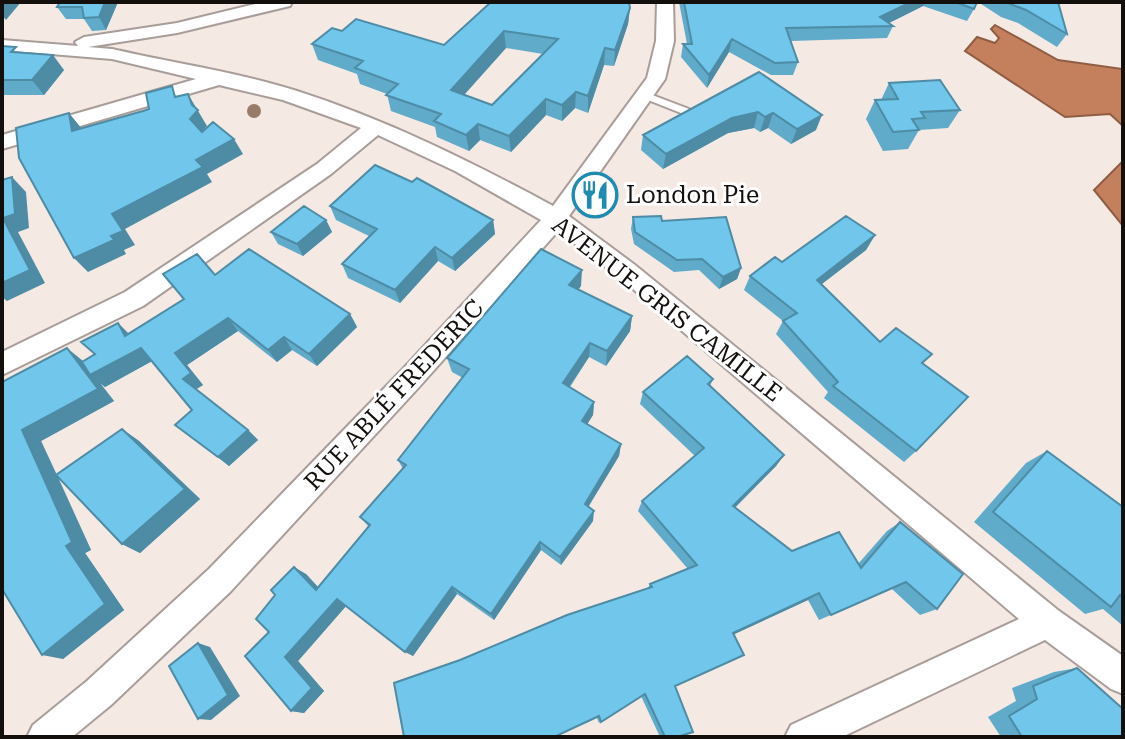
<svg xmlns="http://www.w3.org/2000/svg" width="1125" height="739" font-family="'Roboto Serif',serif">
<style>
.water{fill:#c47f5c;stroke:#8f5d44;stroke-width:2}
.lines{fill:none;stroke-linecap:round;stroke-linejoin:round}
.service-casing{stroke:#a89d98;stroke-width:4}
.minor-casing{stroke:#a89d98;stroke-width:4}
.service{fill:#fff;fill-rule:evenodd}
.minor{fill:#fff;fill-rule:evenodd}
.tree{fill:#997b69}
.wall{fill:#60aaca;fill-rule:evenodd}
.shaded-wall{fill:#4e8ba4}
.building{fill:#70c6eb;stroke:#4e8ba4;stroke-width:2;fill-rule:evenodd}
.labels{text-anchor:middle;stroke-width:6;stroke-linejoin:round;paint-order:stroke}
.poi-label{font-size:24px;fill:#130f0d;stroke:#fff;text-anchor:start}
.street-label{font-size:24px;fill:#130f0d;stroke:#fff}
</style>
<rect width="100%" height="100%" fill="#f4e9e3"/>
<path class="water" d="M995,25L1058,60L1123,69V126L1110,114L1065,117L965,51L977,37L995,43L999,38L991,29Z
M1123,161V226L1094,190Z"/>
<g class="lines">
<g class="service-casing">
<path id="service" d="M647,93L689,109L690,111L689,113H681L643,98L642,96Z"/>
</g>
<g class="minor-casing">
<path id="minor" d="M263,2H292L290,6L177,33L88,47L112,49C173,63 237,72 297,91C387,120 470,161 553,206L647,78L656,41L657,2H673L674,41L665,79L569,216L635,265L1059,611L1123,656V694L1111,689L1045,640L842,737H785L791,725L1019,619L619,277L558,231L419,387L231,591L111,705L72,737H27L33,725L87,681L209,569L401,371L541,220L455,171L378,135L331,174L143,306L2,375V352L125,292L317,164L361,128L283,100L219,85L2,149V135L196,79L112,59L2,50V40L78,46L75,42L84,37L177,23Z"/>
</g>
<use href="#service" class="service"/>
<use href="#minor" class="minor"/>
</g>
<circle class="tree" cx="254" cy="111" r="7"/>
<path class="wall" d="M60,2H118L106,30L92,31L84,19H66L57,7Z
M491,2L630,8L628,24L614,66L604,65L588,113L575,108L562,121L546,115L511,152L480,140L469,151L437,137L435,127L391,111L387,94L360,84L357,74L318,60L312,44L342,31L444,45ZM506,48L543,54L492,105L464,95Z
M679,2H955L974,9L967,21L923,6L889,23L893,26L887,38L791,41L798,62L793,75H771L729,52L707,88L681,57L683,44H687Z
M978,2H1058L1067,34L1057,47L1018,23L1001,17Z
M2,46L21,53L64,70L44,95H2Z
M759,72L816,130L791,144L768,128L760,132L754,128L728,133L663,169L641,150L643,135Z
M889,83L960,110L948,128L919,130L908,149L883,151L866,119L875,100H881Z
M330,206L493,220L495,234L455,271L438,261L400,303L348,278L342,264L369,236L336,220Z
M633,217L662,221L741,268L737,279L719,289L699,270L674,272L634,244L631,229Z
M326,220L332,232L303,256L278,244L271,232Z
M875,235L866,250L822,284L880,342L923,363L916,451L904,462L824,398L828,392L776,334L783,321L744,290L750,276L782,262Z
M215,275L350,314L357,327L317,366L292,350L277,362L238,331L187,365L203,385L196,389L248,430L258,440L229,466L175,425L192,410L152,361L105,387L100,383L114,401L41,441L57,475L122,429L139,441L200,499L140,553L122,544L58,477L91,550L85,553L124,610L63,659L2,382L83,361L95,354L118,323L128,333L184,299Z
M581,286L578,290L632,316L630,331L606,366L589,357L570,387L594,402L593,415L587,424L621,444L619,456L588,507L593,521L561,565L541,550L494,620L457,594L413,656L346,606L298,661L324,691L304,713L291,711L269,632L306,574L319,588L369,527L360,517L403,469L398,460L463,378L452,372L447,358Z
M713,379L710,386L784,455L776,466L735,508L792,551L858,564L887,531L900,522L937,609L920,615L892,589L819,620L808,600L734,634L675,686L677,737H660L641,696L599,723L597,718L460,660L648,588L650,584L688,569L638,511L642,501L695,456L640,404L643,392Z
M1047,451L1123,507V626L1103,609L1085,614L974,522L1026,463Z
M1077,668L1123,737H1001L988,717L1016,701L1012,688L1054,672Z"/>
<path class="shaded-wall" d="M2,2H21L6,20L2,15Z
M105,2H118L106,30L99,17Z
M911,2H925L923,6L883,26L880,17Z
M630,8L628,24L614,66L615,50Z
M504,31L506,48L454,106L451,90Z
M732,39L729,52L707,88L709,75Z
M605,48L604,65L588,113V96Z
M53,55L64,70L44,95L32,80Z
M576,92L575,108L562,121V105Z
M188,94L207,126L199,135L190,119L192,105Z
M546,99V115L511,152L509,136Z
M758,112L754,128L728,133L663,169L666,154L732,118Z
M69,113L82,129L72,131Z
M773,113L768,128L760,132L765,117Z
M822,115L816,130L791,144L797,129Z
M478,124L480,140L469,151L466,135Z
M234,139L243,154L207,174L212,182L125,229L135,245L124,250L126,254L88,272L74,258L111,236L112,214L196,160Z
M12,177L26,192L29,228L18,232L45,283L7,301L2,297L3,218Z
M326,220L332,232L303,256L297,244Z
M493,220L495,234L455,271L452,258Z
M875,235L866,250L810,293L817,280Z
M435,247L438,261L400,303L395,290Z
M741,268L737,279L719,289L723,277Z
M582,270L581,286L569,301V285Z
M350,314L357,327L317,366L309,354Z
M632,316L630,331L606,366L607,351Z
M228,318L238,331L187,365L203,385L195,390L183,379L175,353Z
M118,323L131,336H125Z
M284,337L292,350L277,362L268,350Z
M590,343L589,357L563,396V383Z
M67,348L83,361L93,374L141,348L154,360L105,387L100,383L114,401L41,441L91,550L85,553L124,610L63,659L42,655L66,546L22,430Z
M594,402L593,415L581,434L582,421Z
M122,429L139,441L200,499L140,553L122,544Z
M248,430L258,440L229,466L218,457Z
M621,444L619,456L584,514L585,504Z
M784,455L776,466L726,516L733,506Z
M594,511L593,521L561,565L560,557Z
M540,542L541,550L494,620L491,614Z
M294,567L306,574L327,597L316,590Z
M452,587L457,594L413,656L405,652Z
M819,593L808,600L726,638L733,633Z
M337,599L347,605L298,661L324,691L304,713L291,711L285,657Z
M198,643L210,647L240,696L211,720L198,719Z"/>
<path class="building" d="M60,2H105L99,17L84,18L82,7H57Z
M491,2H629L630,8L615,50L605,48L588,96L576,92L562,105L546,99L509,136L478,124L466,135L434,121L441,114L386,95L398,84L355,68L363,61L312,44L332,28L342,31L356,19L444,45ZM504,31L558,39L492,105L451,90Z
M684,2H911L880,17L893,26L786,28L798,62L775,63L732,39L709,75L683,44H692Z
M955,2H977L974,9Z
M1005,2H1058L1067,34L1026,10Z
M2,46L16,47L11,52L53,55L32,80H2Z
M759,72L822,115L797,129L773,113L765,117L758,112L732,118L666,154L643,135Z
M940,80L960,110L921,112L925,118L912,119L919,130L893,132L875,100L898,99L889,83Z
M172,86L175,97L188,94L192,105L198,110L190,119L202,132L213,122L234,139L196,160L203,167L112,214L123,231L111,236L114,240L74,258L19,158L16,128L69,113L72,131L143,111L149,109L146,93Z
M375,165L412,182L417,178L493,220L452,258L435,247L395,290L342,264L377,229L330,206Z
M12,177L15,214L3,218L30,270L2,283V180Z
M304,206L326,220L297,244L271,232Z
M661,216L662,221L726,217L741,268L723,277L702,259L677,260L635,232L633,217Z
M846,216L875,235L817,280L880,342L896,328L932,354L922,363L968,397L916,451L833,386L838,382L783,321L797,313L750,276L775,257L782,262Z
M249,249L350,314L309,354L284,337L268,350L228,318L175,353L191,373L183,379L248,430L218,457L175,425L192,410L141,348L90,375L82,362L95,354L81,342L118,323L125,336L184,299L163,274L197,254L215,275Z
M541,249L582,270L569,285L632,316L607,351L590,343L563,383L594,402L582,421L621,444L585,504L594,511L560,557L540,542L491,614L452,587L405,652L337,599L285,657L312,688L291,711L245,656L269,632L256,619L275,595L271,590L294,567L316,590L370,525L360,517L406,465L398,460L469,369L447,358Z
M67,348L98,389L22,430L72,542L66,546L105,604L42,655L2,589V382Z
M687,356L713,379L708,384L784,455L733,506L792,551L839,532L861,568L900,522L963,574L937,609L906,582L831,615L819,593L733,633L744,655L675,686L693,732L677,737H665L645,694L601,722L599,716L554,737H404L394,683L460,660L567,615L652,587L650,584L697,565L642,501L704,448L643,392Z
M122,429L185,489L122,544L56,475Z
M1047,451L1123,507V597L1120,595L1111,607L993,512Z
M198,643L228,695L198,719L169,666Z
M1077,668L1123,709V737H1022L1009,716L1037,699L1033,686Z"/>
<defs>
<g id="restaurant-ring" transform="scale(2.3)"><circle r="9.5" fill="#fff" stroke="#1f8bb1" stroke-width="1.5"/><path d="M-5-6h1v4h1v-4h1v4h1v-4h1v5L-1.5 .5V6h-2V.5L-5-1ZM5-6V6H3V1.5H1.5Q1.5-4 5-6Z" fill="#1f8bb1"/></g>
</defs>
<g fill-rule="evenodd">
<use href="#restaurant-ring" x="595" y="195"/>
</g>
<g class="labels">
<g class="poi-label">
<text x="626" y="203">London Pie</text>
</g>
<g class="street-label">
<text transform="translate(667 309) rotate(38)" y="8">AVENUE GRIS CAMILLE</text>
<text transform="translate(394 395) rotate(-47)" y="8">RUE ABLÉ FREDERIC</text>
</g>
</g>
<rect width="1125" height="739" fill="none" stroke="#130f0d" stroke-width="8"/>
</svg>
